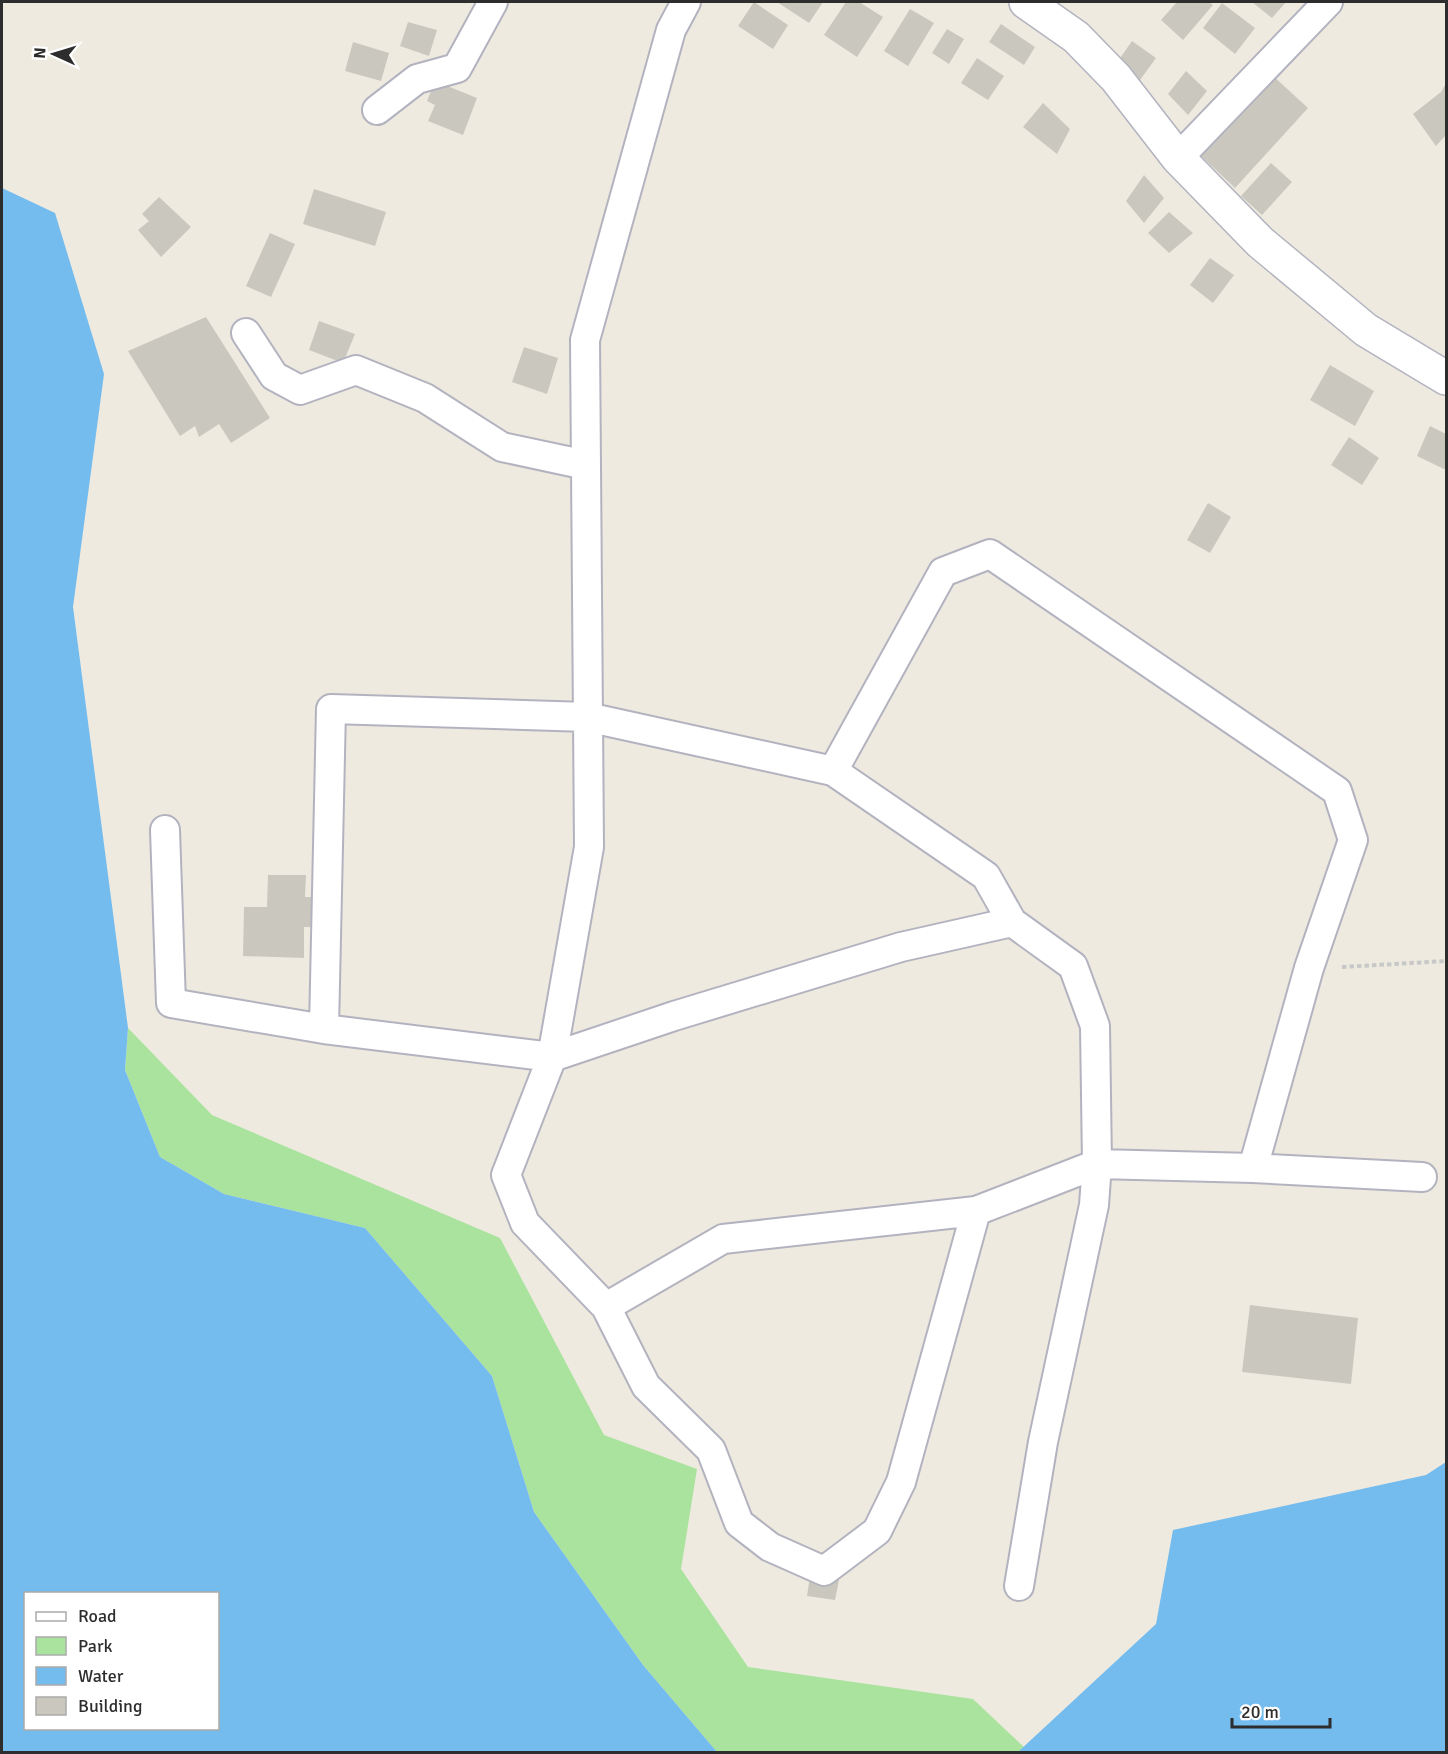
<svg xmlns="http://www.w3.org/2000/svg" width="1448" height="1754" font-family="Signika,sans-serif">
<style>
.green{fill:#aae39d}
.water{fill:#74bbee;fill-rule:evenodd}
.building{fill:#cac8be}
.lines{fill:none;stroke-linecap:round;stroke-linejoin:round}
.minor-casing{stroke:#b3b3c0;stroke-width:32}
.tertiary-casing{stroke:#b3b3c0;stroke-width:36}
.path{stroke:#c8c8c8;stroke-width:4;stroke-dasharray:4.5 3;stroke-linecap:butt}
.minor{stroke:#fff;stroke-width:28}
.tertiary{stroke:#fff;stroke-width:33}
</style>
<rect width="100%" height="100%" fill="#eeeae0"/>
<path class="green" d="M128,1028L212,1115L500,1238L604,1435L697,1469L681,1569L748,1667L973,1699L1025,1748L1018,1752H717L643,1665L534,1512L492,1376L365,1228L224,1194L160,1157L125,1070Z"/>
<path class="water" d="M2,188L55,213L104,374L73,607L128,1028L125,1070L160,1157L224,1194L365,1228L492,1376L534,1512L643,1665L717,1752H2ZM26,1594H218V1728H26Z
M1446,1462V1752H1018L1156,1624L1173,1530L1426,1475Z"/>
<path class="building" d="M754,2L788,25L773,49L738,26Z
M777,2H823L809,23Z
M846,2H859L883,17L857,57L824,35Z
M1177,2H1209L1213,5L1183,40L1161,20Z
M1252,2H1286L1272,18Z
M1222,3L1255,28L1235,54L1203,28Z
M910,9L934,23L908,66L884,51Z
M408,22L437,30L429,56L400,46Z
M1001,24L1035,47L1024,65L989,42Z
M947,29L964,39L949,64L932,53Z
M1132,41L1156,58L1140,80L1116,64Z
M353,42L389,53L381,81L345,71Z
M977,58L1004,76L988,100L961,83Z
M1186,71L1207,91L1188,115L1168,94Z
M1272,75L1308,108L1235,188L1199,154Z
M435,81L477,98L463,135L428,121L435,105L427,101Z
M1446,83V135L1436,146L1413,114L1441,92Z
M1043,103L1070,129L1057,154L1023,127Z
M1271,163L1292,182L1262,215L1241,196Z
M1144,175L1164,198L1144,223L1126,201Z
M314,189L386,212L375,246L303,224Z
M159,197L191,227L161,257L138,230L149,221L142,214Z
M1169,212L1193,233L1169,253L1148,233Z
M270,233L295,244L271,297L246,286Z
M1210,258L1234,275L1213,303L1190,285Z
M206,317L270,418L231,443L219,424L199,437L195,426L180,436L128,351Z
M319,321L355,334L343,363L309,350Z
M524,347L558,358L547,394L512,382Z
M1330,365L1374,391L1355,426L1310,400Z
M1430,426L1446,434V470L1417,456Z
M1349,437L1379,458L1362,485L1331,465Z
M1208,503L1231,517L1210,553L1187,540Z
M268,875H306L305,897H320L319,927H304V958L243,956L244,907H267Z
M1250,1305L1358,1318L1351,1384L1242,1372Z
M810,1576L839,1580L835,1600L807,1596Z"/>
<g class="lines">
<g class="minor-casing">
<path id="minor" d="M686,2L671,30L585,340L589,847L552,1057L506,1175L525,1223L606,1307L646,1386L711,1450L739,1523L770,1547L824,1571L877,1531L901,1482L976,1211
M377,110L417,79L457,68L493,2
M1178,158L1328,2
M246,333L274,376L300,390L356,370L425,398L502,447L586,465
M833,771L943,572L990,554L1337,791L1353,840L1309,968L1253,1168
M165,830L171,1003L324,1029L552,1057L674,1016L901,947L1012,922
M324,1029L331,709L587,717L833,771L986,876L1012,922L1073,966L1095,1026L1097,1164L1094,1205L1043,1442L1019,1586
M606,1307L723,1239L976,1211L1097,1164L1253,1168L1422,1177"/>
</g>
<g class="tertiary-casing">
<path id="tertiary" d="M1026,2L1076,37L1116,78L1178,158L1260,242L1366,330L1446,378"/>
</g>
<path class="path" d="M1342,967L1446,961"/>
<use href="#minor" class="minor"/>
<use href="#tertiary" class="tertiary"/>
</g>
<rect width="1448" height="1754" fill="none" stroke="#2d2d2d" stroke-width="6"/>
<rect x="24" y="1592" width="195" height="138" fill="#ffffff" stroke="#ababab" stroke-width="1.5"/>
<rect x="36" y="1612" width="30" height="9" fill="#ffffff" stroke="#ababab" stroke-width="1.5"/>
<text x="78" y="1622" font-size="18" fill="#2d2d2d">Road</text>
<rect x="36" y="1637" width="30" height="18" fill="#aae39d" stroke="#ababab" stroke-width="1.5"/>
<text x="78" y="1652" font-size="18" fill="#2d2d2d">Park</text>
<rect x="36" y="1667" width="30" height="18" fill="#74bbee" stroke="#ababab" stroke-width="1.5"/>
<text x="78" y="1682" font-size="18" fill="#2d2d2d">Water</text>
<rect x="36" y="1697" width="30" height="18" fill="#cac8be" stroke="#ababab" stroke-width="1.5"/>
<text x="78" y="1712" font-size="18" fill="#2d2d2d">Building</text>
<g transform="translate(54 54) rotate(274)" stroke="#ffffff" stroke-width="4.5" paint-order="stroke">
<path d="M0-4.5L10 22L0 15L-10 22Z" fill="#2d2d2d"/>
<text y="-9" font-size="16" font-weight="bold" text-anchor="middle" fill="#2d2d2d">N</text>
</g>
<path d="M1232 1718v9h98v-9" fill="none" stroke="#2d2d2d" stroke-width="3"/>
<text x="1241" y="1718" font-size="18" fill="#2d2d2d" stroke="#ffffff" stroke-width="4.5" paint-order="stroke">20 m</text>
</svg>
